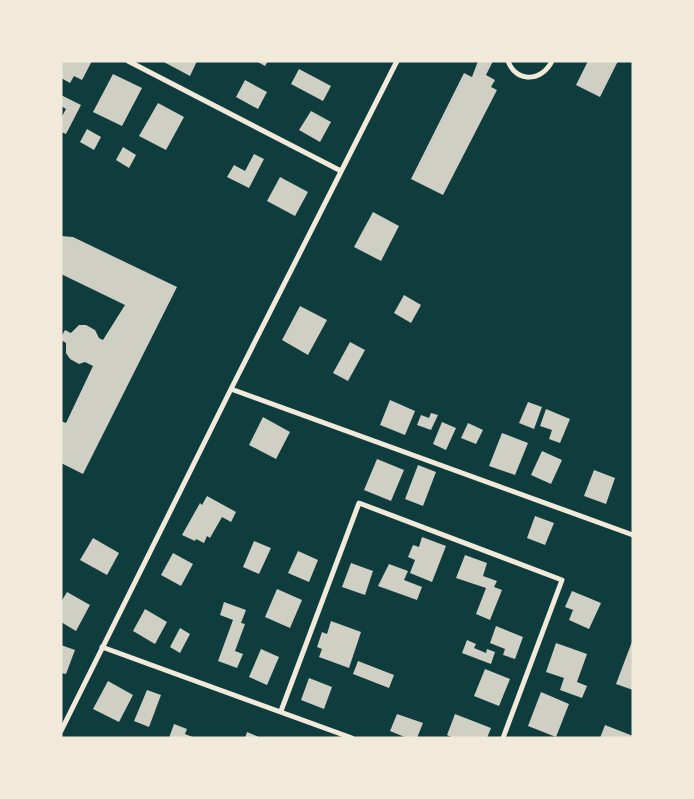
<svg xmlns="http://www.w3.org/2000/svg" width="694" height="799" font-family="'PT Sans Narrow',sans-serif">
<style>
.building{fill:#cfcfc3}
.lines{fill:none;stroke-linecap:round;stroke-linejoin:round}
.minor{stroke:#f1e9da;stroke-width:5}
</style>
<rect width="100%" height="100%" fill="#0f3d3e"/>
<path class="building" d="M61,61H92L82,80L74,76L70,83L61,78Z
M162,61H197L190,76Z
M256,61H268L265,66Z
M478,61H493L486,75L495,80L491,87L497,90L443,195L411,179L464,73L472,77Z
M588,61H618L600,97L576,85Z
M299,69L331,86L323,101L291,84Z
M113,74L142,88L122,126L93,112Z
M245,80L267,92L258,109L236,97Z
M61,95L81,105L66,134L61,132V118L66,109L61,106Z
M158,103L184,117L166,150L139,136Z
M311,111L331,122L320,142L299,130Z
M87,129L101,137L94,150L80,142Z
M123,147L136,155L129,168L116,160Z
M254,154L264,159L249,188L227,177L234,165L245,171Z
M280,177L308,192L295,216L267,201Z
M373,212L399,226L381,261L354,247Z
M61,236L73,237L177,287L83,474L61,463V421L66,423L93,366L85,362L79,364L70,359L66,353V343L61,340V337L65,330L71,333L79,325H86L95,330L99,338L103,340L125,305L61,274Z
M404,295L421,305L411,323L394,313Z
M300,306L327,320L308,355L282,340Z
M350,342L365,350L348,381L333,373Z
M390,400L415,411L405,435L380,425Z
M528,402L542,407L534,429L519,423Z
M546,409L570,419L560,443L549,439L552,430L540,426Z
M431,413L438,415L431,430L417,425L421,415L429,418Z
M263,417L290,432L276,459L249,445Z
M442,422L456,428L446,450L433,444Z
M468,423L483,430L476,444L461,438Z
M502,433L528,443L515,475L489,466Z
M542,451L562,460L551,484L531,475Z
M377,459L404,470L391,501L364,490Z
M418,465L436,472L423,506L405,499Z
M594,470L615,478L606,504L584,496Z
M207,496L236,512L231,522L222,517L210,538L207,536L204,543L196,539L195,541L182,535L200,503L202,505Z
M535,516L554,523L545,545L527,538Z
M422,537L446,546L432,582L410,573L415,560L408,557L413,545L419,547Z
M93,538L119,553L107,575L80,560Z
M254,541L271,548L259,574L243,567Z
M298,551L318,560L309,582L288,573Z
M173,553L193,564L181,586L161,575Z
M465,555L487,563L483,576L497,581L494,587L502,590L490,620L476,614L486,588L456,578Z
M351,563L373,571L365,595L342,587Z
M389,564L408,571L404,580L422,587L417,600L378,586Z
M277,589L302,600L290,628L265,617Z
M572,591L601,603L589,629L569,620L573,610L565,607Z
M67,592L90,605L76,631L61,622V602Z
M224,602L246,610L241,623L245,624L235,651L243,654L237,668L218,661L233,620L220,615Z
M145,609L167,622L155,644L133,631Z
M331,621L361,632L349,668L319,657L322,649L317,647L322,632L327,634Z
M496,626L523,637L515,659L503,655L505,649L490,643Z
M180,628L190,634L180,653L170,647Z
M633,639V690L616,684Z
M467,640L476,644L474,648L486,653L487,649L495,652L491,664L462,653Z
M556,643L587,654L577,682L587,686L582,698L560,690L564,678L546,672Z
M61,645L75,650L66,674L61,673Z
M261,649L279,657L267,685L249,677Z
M358,661L394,675L389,688L353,674Z
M485,669L510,679L499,706L474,696Z
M309,678L332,687L324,709L301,700Z
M108,681L133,695L119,722L93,709Z
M147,690L161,695L149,727L134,721Z
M541,692L569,704L556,737L528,726Z
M397,714L423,723L417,738H407L390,731Z
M455,714L491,728L487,738H453L447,735Z
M174,724L187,729L185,734L195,738H169Z
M605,725L633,736V738H600Z
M247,732L261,738H245Z"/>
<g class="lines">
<path class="minor" d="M128,61L341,171
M508,61C516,83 542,82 552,61
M231,389L633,535
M102,647L352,738
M281,711L359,503L562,580L503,738
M61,731L231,389L397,61"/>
</g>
<rect width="694" height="799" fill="none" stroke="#f1e9da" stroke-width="125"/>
</svg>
